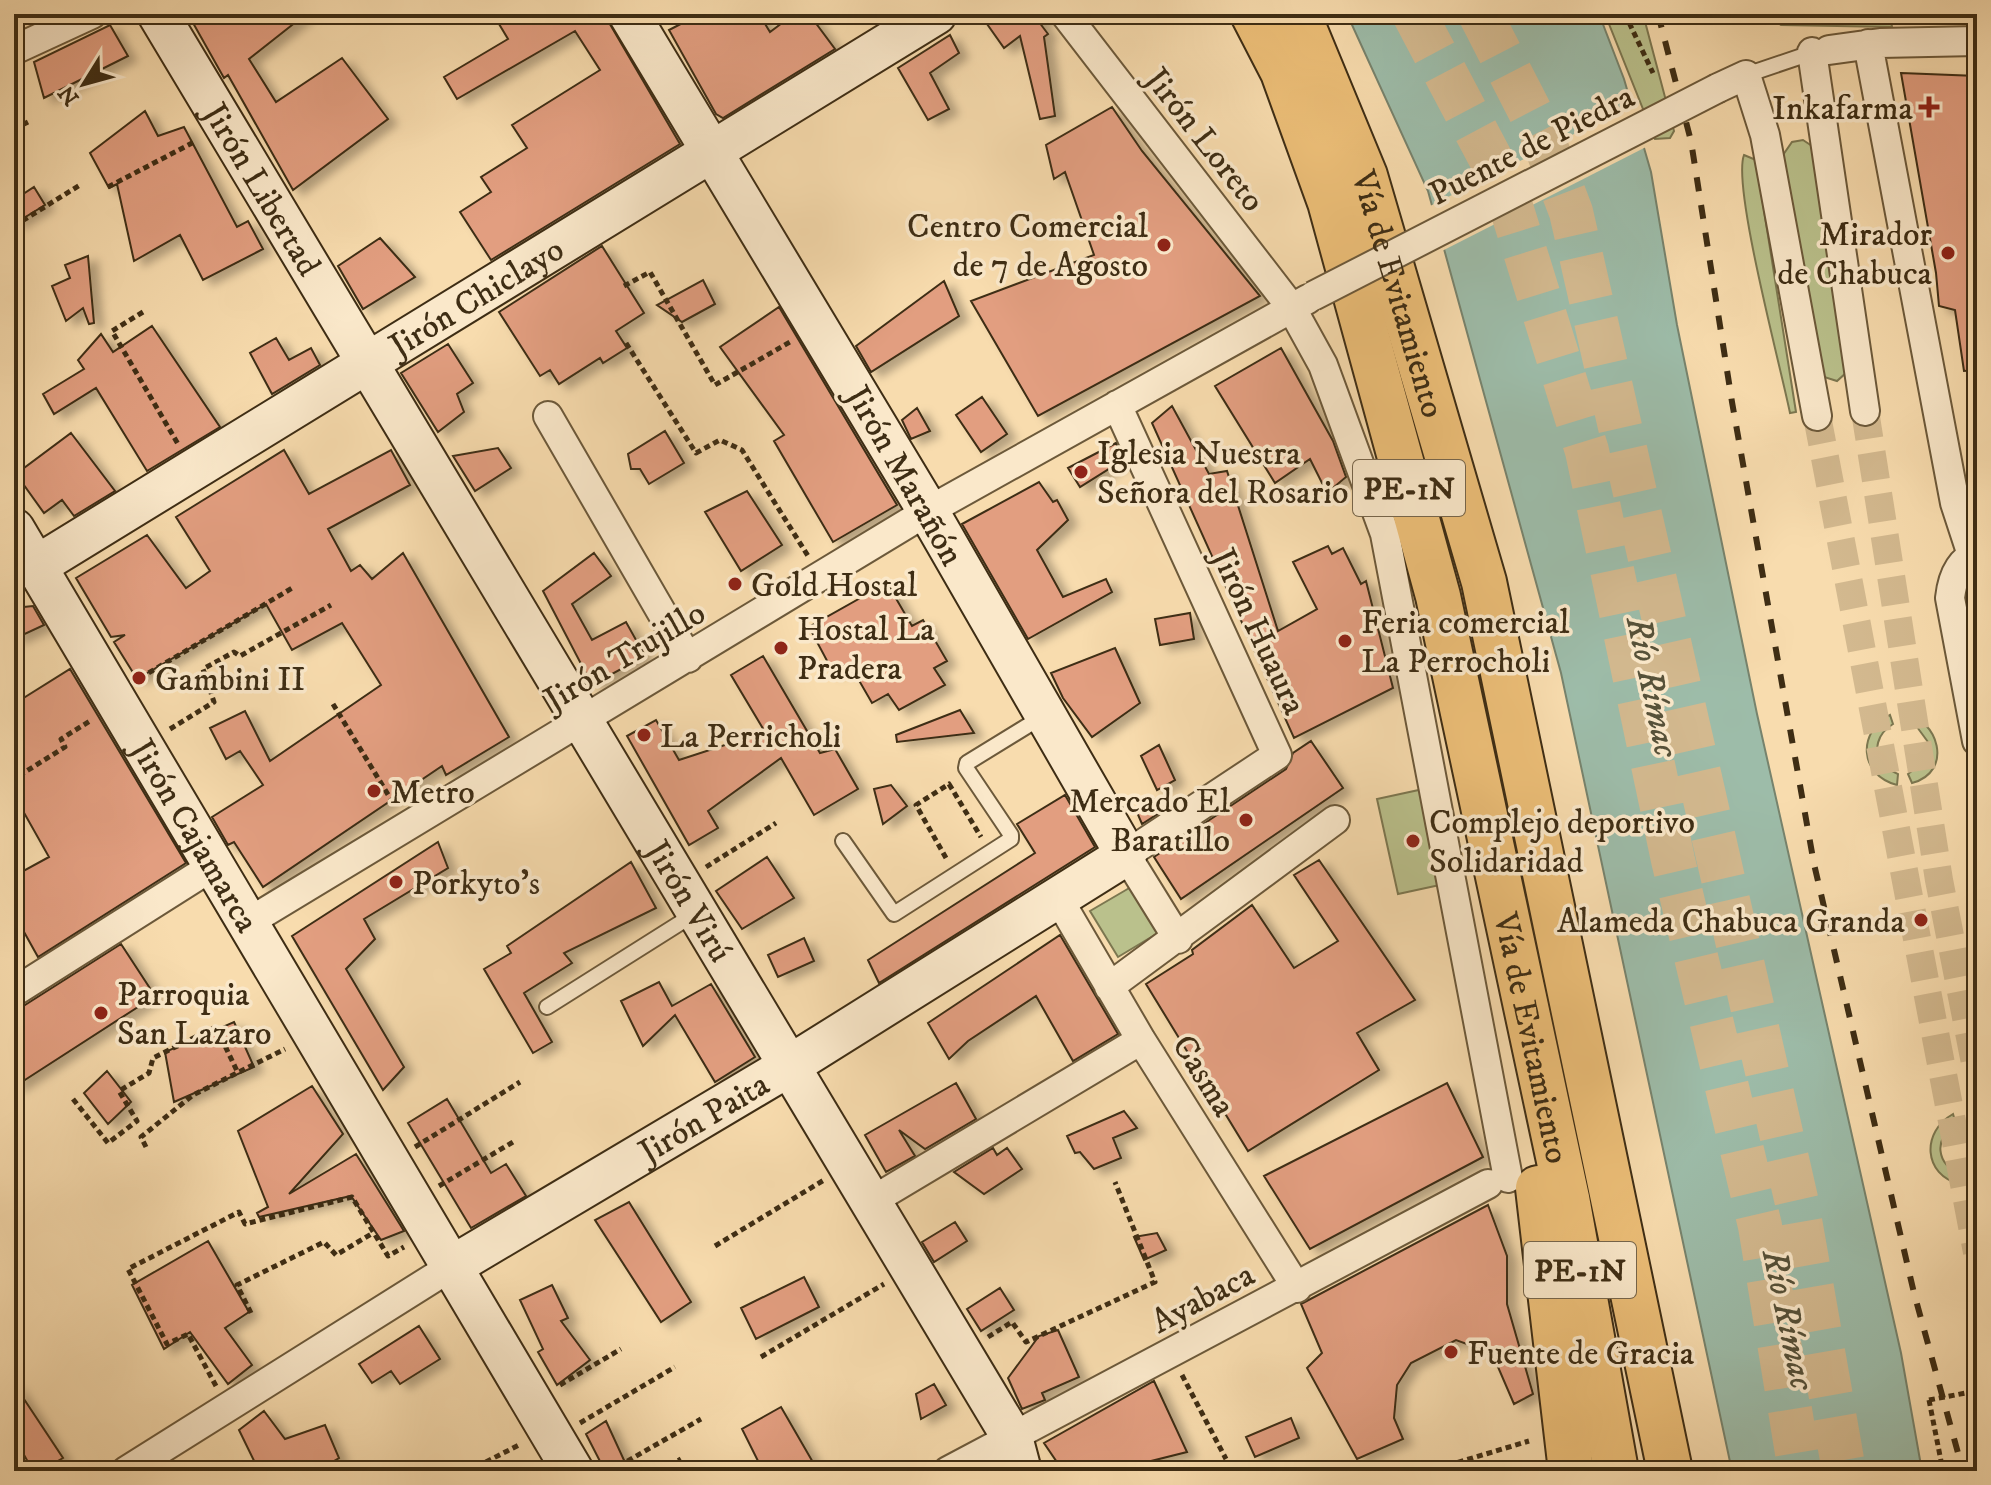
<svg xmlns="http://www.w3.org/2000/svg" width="1991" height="1485" font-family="'IM FELL DW Pica',serif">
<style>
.green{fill:#bac18c;stroke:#7c7750;stroke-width:2}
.water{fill:#9dbca9;stroke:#77836d;stroke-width:2}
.pier{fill:#f8dcae}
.building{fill:#e29e80;stroke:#3e2d14;stroke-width:2;filter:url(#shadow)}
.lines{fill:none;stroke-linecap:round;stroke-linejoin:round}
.street-tunnel{stroke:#d3b98f;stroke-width:28;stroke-dasharray:28 14;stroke-linecap:butt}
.highway-tunnel{stroke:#d3b98f;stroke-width:44;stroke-dasharray:44 22;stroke-linecap:butt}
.lane-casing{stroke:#6c593a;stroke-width:18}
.street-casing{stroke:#6c593a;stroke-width:32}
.secondary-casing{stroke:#3e2d14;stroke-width:44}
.highway-casing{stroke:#3e2d14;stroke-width:48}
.path{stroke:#3e2d14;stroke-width:5;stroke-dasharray:6 4;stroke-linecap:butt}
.lane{stroke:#fae8ca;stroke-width:14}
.street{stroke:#fae8ca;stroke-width:28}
.secondary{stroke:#fae8ca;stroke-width:40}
.highway{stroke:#ecbe77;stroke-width:44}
.rail{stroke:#3e2d14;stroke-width:6;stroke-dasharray:14 14;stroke-linecap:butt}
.street-bridge-casing{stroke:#6c593a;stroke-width:32;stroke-linecap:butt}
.path-bridge{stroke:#3e2d14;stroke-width:5;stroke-dasharray:6 4;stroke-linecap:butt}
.street-bridge{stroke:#fae8ca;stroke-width:28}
.poi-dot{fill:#8f2418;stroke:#fae8ca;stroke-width:3}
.labels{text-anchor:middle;stroke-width:7;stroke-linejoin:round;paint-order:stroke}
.shield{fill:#fae8ca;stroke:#76654b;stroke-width:2}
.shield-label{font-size:32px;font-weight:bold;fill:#3e2d14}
.poi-label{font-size:34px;fill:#3e2d14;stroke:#fae8ca;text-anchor:start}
.street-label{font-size:34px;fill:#3e2d14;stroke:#fae8ca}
.water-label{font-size:36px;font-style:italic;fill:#565139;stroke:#fae8ca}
</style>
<defs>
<filter id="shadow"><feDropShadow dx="9" dy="5" stdDeviation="4" flood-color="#0004"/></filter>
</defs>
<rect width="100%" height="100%" fill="#f8dcae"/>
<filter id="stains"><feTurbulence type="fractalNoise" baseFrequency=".0025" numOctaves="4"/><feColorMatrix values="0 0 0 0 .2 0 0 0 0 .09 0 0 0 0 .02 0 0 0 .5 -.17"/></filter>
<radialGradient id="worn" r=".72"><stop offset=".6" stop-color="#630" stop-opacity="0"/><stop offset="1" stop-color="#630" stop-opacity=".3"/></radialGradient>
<path class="green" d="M1605,14H1643L1674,131L1670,138L1655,139Z
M1767,14H1890L1892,27L1781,25Z
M1803,140L1812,146L1848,371L1837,381L1821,376L1816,366L1783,155L1792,142Z
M1744,155L1756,160L1796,412L1790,413C1781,368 1732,186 1744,155Z
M1902,713C1939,718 1954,772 1912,783L1908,774L1927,759L1928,742L1917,727L1901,722Z
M1890,715L1893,724C1877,734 1873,749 1882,766L1898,774L1897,785C1859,775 1857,732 1890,715Z
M1428,788L1449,883L1398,894L1377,799Z
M1131,887L1158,933L1118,957L1090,911Z
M1953,1114L1956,1124C1933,1137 1936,1166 1961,1174L1960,1184C1923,1175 1921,1132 1953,1114Z"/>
<path class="water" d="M1347,14H1599L1624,79L1651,172L1677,325L1757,714L1901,1353L1922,1471H1732L1561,673L1428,191Z"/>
<path class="pier" d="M1636,103L1648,146L1440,252L1428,207Z"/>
<path class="building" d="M188,14H306L249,59L276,102L342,58L388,119L293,190L228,75L224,78Z
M493,14H604L680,144L491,260L460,212L491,192L481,177L527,148L512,125L600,70L575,31L457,99L444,77L508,39Z
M700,14H759L770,32L794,14H809L835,49L723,118L716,114L669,30Z
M980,14H1048L1039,22L1048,34L1044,37L1055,116L1040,119L1020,36L1004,48Z
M110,25L128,56L44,98L34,62Z
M950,35L959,53L930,73L949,109L928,120L898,68Z
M1901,73L1977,76V370L1964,371L1955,310L1939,306L1936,273Z
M1112,107L1142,151L1260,296L1038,416L971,301L1094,255L1065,172L1054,179L1046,145Z
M145,111L158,136L184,127L237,227L248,221L263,249L203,280L180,235L134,261L117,184L109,188L90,153Z
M34,187L45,205L14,224V200Z
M380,238L415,277L363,309L338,266Z
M602,246L644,313L616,331L627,348L603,363L600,358L559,384L550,370L540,376L499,312Z
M88,256L94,323L89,324L83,308L66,321L52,286L70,278L65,265Z
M703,280L715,304L682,322L657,305Z
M944,281L959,316L871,372L856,346Z
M779,307L897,505L833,542L774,441L784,435L720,347Z
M152,326L220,427L147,471L96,388L54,414L43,394L84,369L78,360L101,334L113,352Z
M276,338L289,360L311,348L320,365L272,394L250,353Z
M448,344L473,383L457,394L464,412L438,432L401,373Z
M1281,348L1333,441L1346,477L1327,493L1310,459L1275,483L1215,386Z
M982,397L1007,434L981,452L956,415Z
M1172,406L1209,474L1227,471L1278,631L1317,609L1293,562L1328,546L1332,554L1343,548L1361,584L1366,581L1393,688L1294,738L1152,423Z
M917,408L930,431L911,439L902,420Z
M665,431L684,463L649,484L640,469H631L628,454Z
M71,433L115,491L74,516L62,500L44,513L16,474Z
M1116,443L1123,460L1080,487L1068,468Z
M498,448L511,468L475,491L453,456Z
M284,450L309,494L391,450L410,485L328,529L351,571L360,565L372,579L403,553L509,737L446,775L442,766L263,887L234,842L228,845L212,817L263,785L240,751L226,759L210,728L245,711L270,761L381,685L342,623L292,650L266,604L137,679L114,642L125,635L111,637L76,578L147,535L186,588L210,571L176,517Z
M1039,482L1053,502L1057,500L1068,520L1037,550L1063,597L1106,579L1112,592L1028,639L962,524Z
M747,491L782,545L741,571L705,512Z
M594,553L611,576L572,604L592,640L626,622L645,656L592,685L543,591Z
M887,583L912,626L923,620L947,661L934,668L945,685L899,710L888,694L872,703L849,663L833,672L809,627Z
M33,606L44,625L14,639V608Z
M1190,613L1194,639L1160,645L1155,619Z
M1115,648L1140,703L1092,737L1063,698L1051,673Z
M763,656L820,753L835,749L858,789L814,815L781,758L708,811L718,828L689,845L627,736L656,720L679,760L765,732L731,675Z
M70,669L186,863L38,957L14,914V876L49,857L14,795V704Z
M960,710L974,733L897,742L896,735Z
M1311,741L1343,788L1181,899L1154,857L1286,769L1293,753Z
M1159,745L1175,780L1157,790L1141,756Z
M891,785L907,806L883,824L874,789Z
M1065,795L1095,847L879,983L868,960L1035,853L1017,824Z
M1154,800L1159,813L1142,824L1136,810Z
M438,842L448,868L364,919L375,939L346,969L404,1067L383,1090L292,936Z
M767,857L794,898L742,929L716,891Z
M1319,860L1415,1000L1357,1033L1379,1070L1248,1151L1146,984L1193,954L1192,950L1252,905L1294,968L1338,941L1294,875Z
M631,862L656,908L564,953L572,963L524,993L552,1042L533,1053L484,969L511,953L507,946Z
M1060,935L1118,1034L1073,1061L1036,996L968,1041L949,1059L928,1023Z
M804,938L814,961L778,977L768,955Z
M121,944L155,996L14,1087V1012Z
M659,982L672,1006L711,984L755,1057L715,1082L675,1015L643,1046L621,1001Z
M234,1022L254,1067L174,1102L165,1052Z
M107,1071L131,1102L108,1124L84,1093Z
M956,1083L976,1119L925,1149L899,1130L915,1156L886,1172L865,1135Z
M1447,1083L1483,1157L1310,1249L1264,1176Z
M312,1086L343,1134L289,1194L356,1154L404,1231L381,1240L351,1196L259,1217L257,1213L268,1207L238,1131Z
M447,1099L491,1173L506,1164L526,1196L471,1228L408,1123Z
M1124,1111L1137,1128L1113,1138L1121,1158L1094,1169L1080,1152L1075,1153L1067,1136Z
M993,1148L997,1155L1007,1148L1022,1169L984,1194L954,1172Z
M629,1202L691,1302L661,1322L595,1220Z
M1488,1205L1507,1256V1304L1533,1394L1514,1404L1492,1353L1456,1340L1411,1363L1397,1385L1394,1418L1403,1439L1357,1459L1307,1368L1322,1353L1301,1304Z
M955,1222L967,1241L934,1262L922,1242Z
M1157,1233L1166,1250L1144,1260L1134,1237Z
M208,1241L249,1312L225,1328L252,1365L228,1384L190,1332L164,1349L132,1285Z
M804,1277L819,1307L756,1339L741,1308Z
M552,1285L568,1318L561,1321L590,1360L557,1385L538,1352L543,1349L520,1300Z
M1000,1288L1014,1310L981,1331L967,1309Z
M419,1326L440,1359L400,1384L391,1371L372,1383L359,1364Z
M1058,1330L1079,1377L1042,1393L1045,1400L1022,1409L1008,1378L1039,1336Z
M1154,1381L1187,1452L1111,1471H1063L1044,1443Z
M14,1384L63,1458L40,1471H33L14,1437Z
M934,1384L946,1405L921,1419L916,1394Z
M781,1407L818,1471H763L742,1429Z
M264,1411L285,1439L325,1425L339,1458L317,1471H259L239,1430Z
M1291,1418L1299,1438L1255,1457L1246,1437Z
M606,1421L629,1471H605L586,1434Z"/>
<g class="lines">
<path class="street-tunnel" d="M1865,411L1939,880L1977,1073
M1817,416L1977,1252"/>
<path class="highway-tunnel" d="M1414,14L1504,184L1587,451L1673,860L1760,1226L1800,1471
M1480,14L1541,133L1571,212L1797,1203L1844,1471"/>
<g class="lane-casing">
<path id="lane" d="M1746,75L1814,52
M843,841L894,914L1011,839V835L966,768L967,763L1045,715
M547,1007L696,913"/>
</g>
<g class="street-casing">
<path id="street" d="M1065,14L1291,307L1323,365L1385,534L1508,1178
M1868,44L1955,503L1972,555
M14,50L92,14
M1829,50L1880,43L1977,41
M1812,52L1865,411
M1718,88L1746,75L1765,135L1817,416
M1117,405L1277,755L1126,855L1178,939
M548,416L688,658
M1977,554C1958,561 1952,580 1950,598L1977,741
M1058,898L1141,1040L1297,1288
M247,923L928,511L1308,299
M1109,987L1335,820
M14,992L213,866
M870,1202L1141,1040
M126,1471L454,1265
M948,1471L1488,1184"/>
</g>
<g class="secondary-casing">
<g id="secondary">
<path id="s1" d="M158,14L1012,1437L1021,1471"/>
<path id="s2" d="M14,529L573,1471"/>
<path id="s3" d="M14,568L38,565L936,14"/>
<path id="s4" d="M454,1265L789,1066L1126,855L928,511L629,14"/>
</g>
</g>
<g class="highway-casing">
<g id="highway">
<path id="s5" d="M1253,14L1283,72L1330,202L1438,596L1567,1198L1616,1471"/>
<path id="s6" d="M1298,14L1365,176L1484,582L1670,1471"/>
<path d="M1538,1188L1571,1471"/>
</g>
</g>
<path class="path" d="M1625,14L1653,73
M14,129L28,122
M108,187L196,141
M14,226L80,185
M624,286L650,272L715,385L790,342
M143,312L112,331L178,444
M626,343L696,453L720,440L742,450L808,556
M140,678L294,587
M333,704L395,806
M170,729L214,702L203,669L234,652L240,656L331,605
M14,770L17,777L65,747L61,739L90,721
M946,858L916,805L949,784L981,837
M706,867L776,823
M73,1099L108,1143L137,1121L119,1091L149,1073L153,1058L216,1027L238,1073
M146,1147L141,1137L193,1095L285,1049
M415,1147L520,1082
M439,1186L513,1142
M715,1246L824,1180
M251,1313L237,1285L324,1242L336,1255L373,1233
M988,1337L1012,1322L1026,1342L1155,1282L1115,1182
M761,1357L884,1284
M1182,1375L1226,1459
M560,1385L621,1349
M216,1386L188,1334L167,1344L128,1269L239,1212L245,1224L352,1197L388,1256L404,1247
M1976,1391H1977
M1929,1400L1943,1471
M580,1423L675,1367
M468,1471L521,1444
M610,1471L701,1419
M661,1471L681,1459
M1429,1471L1529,1441"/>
<use href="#lane" class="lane"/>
<use href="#street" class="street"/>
<use href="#secondary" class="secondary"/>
<use href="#highway" class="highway"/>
<path class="rail" d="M1658,14L1691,141L1732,402L1814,864L1914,1293L1963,1471"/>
<g class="street-bridge-casing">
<path id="street-bridge" d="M1313,296L1718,88"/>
</g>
<path class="path-bridge" d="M1929,1400L1976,1391"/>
<use href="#street-bridge" class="street-bridge"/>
</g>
<g class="poi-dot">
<path d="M1925 95h8v8h8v8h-8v8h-8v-8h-8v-8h8z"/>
<circle cx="1164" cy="245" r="8"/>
<circle cx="1948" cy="253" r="8"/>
<circle cx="1081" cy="472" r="8"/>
<circle cx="735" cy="584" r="8"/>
<circle cx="1345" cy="641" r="8"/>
<circle cx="781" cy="648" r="8"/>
<circle cx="139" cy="678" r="8"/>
<circle cx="644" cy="735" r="8"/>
<circle cx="374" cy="791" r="8"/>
<circle cx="1246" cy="820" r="8"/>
<circle cx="1413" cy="841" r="8"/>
<circle cx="396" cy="882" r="8"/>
<circle cx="1921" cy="920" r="8"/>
<circle cx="101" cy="1013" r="8"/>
<circle cx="1451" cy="1352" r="8"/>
</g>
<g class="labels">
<g class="shield">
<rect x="1353" y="460" width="112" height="56" rx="6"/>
<rect x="1524" y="1242" width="112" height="56" rx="6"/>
</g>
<g class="shield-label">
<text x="1409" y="499">PE-1N</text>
<text x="1580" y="1281">PE-1N</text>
</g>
<g class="poi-label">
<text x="1913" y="119" text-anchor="end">Inkafarma</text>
<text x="1148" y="237" text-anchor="end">Centro Comercial<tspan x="1148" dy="39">de 7 de Agosto</tspan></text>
<text x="1932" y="245" text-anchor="end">Mirador<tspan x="1932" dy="39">de Chabuca</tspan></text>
<text x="1097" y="464">Iglesia Nuestra<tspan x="1097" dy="39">Señora del Rosario</tspan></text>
<text x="751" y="596">Gold Hostal</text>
<text x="1361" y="633">Feria comercial<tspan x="1361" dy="39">La Perrocholi</tspan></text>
<text x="797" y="640">Hostal La<tspan x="797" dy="39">Pradera</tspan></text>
<text x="155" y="690">Gambini II</text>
<text x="660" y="747">La Perricholi</text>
<text x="390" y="803">Metro</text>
<text x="1230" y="812" text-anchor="end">Mercado El<tspan x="1230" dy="39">Baratillo</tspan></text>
<text x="1429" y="833">Complejo deportivo<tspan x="1429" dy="39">Solidaridad</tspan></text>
<text x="412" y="894">Porkyto's</text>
<text x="1905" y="932" text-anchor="end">Alameda Chabuca Granda</text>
<text x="117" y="1005">Parroquia<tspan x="117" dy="39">San Lazaro</tspan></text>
<text x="1467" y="1364">Fuente de Gracia</text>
</g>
<g class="street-label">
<text transform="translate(1206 139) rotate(52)" y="12">Jirón Loreto</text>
<text transform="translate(1531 144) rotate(-27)" y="12">Puente de Piedra</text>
<text dy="12" stroke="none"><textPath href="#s1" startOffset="204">Jirón Libertad</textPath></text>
<text dy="12" stroke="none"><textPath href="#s6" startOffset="298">Vía de Evitamiento</textPath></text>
<text dy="12" stroke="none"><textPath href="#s3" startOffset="538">Jirón Chiclayo</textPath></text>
<text transform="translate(906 475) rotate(60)" y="12">Jirón Marañón</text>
<text transform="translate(1260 631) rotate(65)" y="12">Jirón Huaura</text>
<text transform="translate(624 655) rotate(-31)" y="12">Jirón Trujillo</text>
<text dy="12" stroke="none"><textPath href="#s2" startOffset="356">Jirón Cajamarca</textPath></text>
<text dy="12" stroke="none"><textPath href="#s1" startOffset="1034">Jirón Virú</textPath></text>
<text dy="12" stroke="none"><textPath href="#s5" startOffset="1064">Vía de Evitamiento</textPath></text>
<text transform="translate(1205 1075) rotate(58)" y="12">Casma</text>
<text dy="12" stroke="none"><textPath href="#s4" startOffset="290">Jirón Paita</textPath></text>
<text transform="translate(1202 1297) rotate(-28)" y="12">Ayabaca</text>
</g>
<g class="water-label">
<text transform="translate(1654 686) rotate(78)" y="13">Río Rímac</text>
<text transform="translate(1790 1319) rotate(78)" y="13">Río Rímac</text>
</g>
</g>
<rect width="1991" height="1485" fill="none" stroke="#f8dcae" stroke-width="48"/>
<rect x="16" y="16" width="1959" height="1453" fill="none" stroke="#3e2d14" stroke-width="4"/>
<rect x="24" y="24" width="1943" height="1437" fill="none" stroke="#3e2d14" stroke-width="2"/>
<g transform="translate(84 84) rotate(233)" stroke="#fae8ca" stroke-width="6" paint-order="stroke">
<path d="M0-6L14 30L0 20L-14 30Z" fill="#3e2d14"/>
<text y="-12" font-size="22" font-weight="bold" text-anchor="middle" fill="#3e2d14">N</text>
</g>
<rect width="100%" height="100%" filter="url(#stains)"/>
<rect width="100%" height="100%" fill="url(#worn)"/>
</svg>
